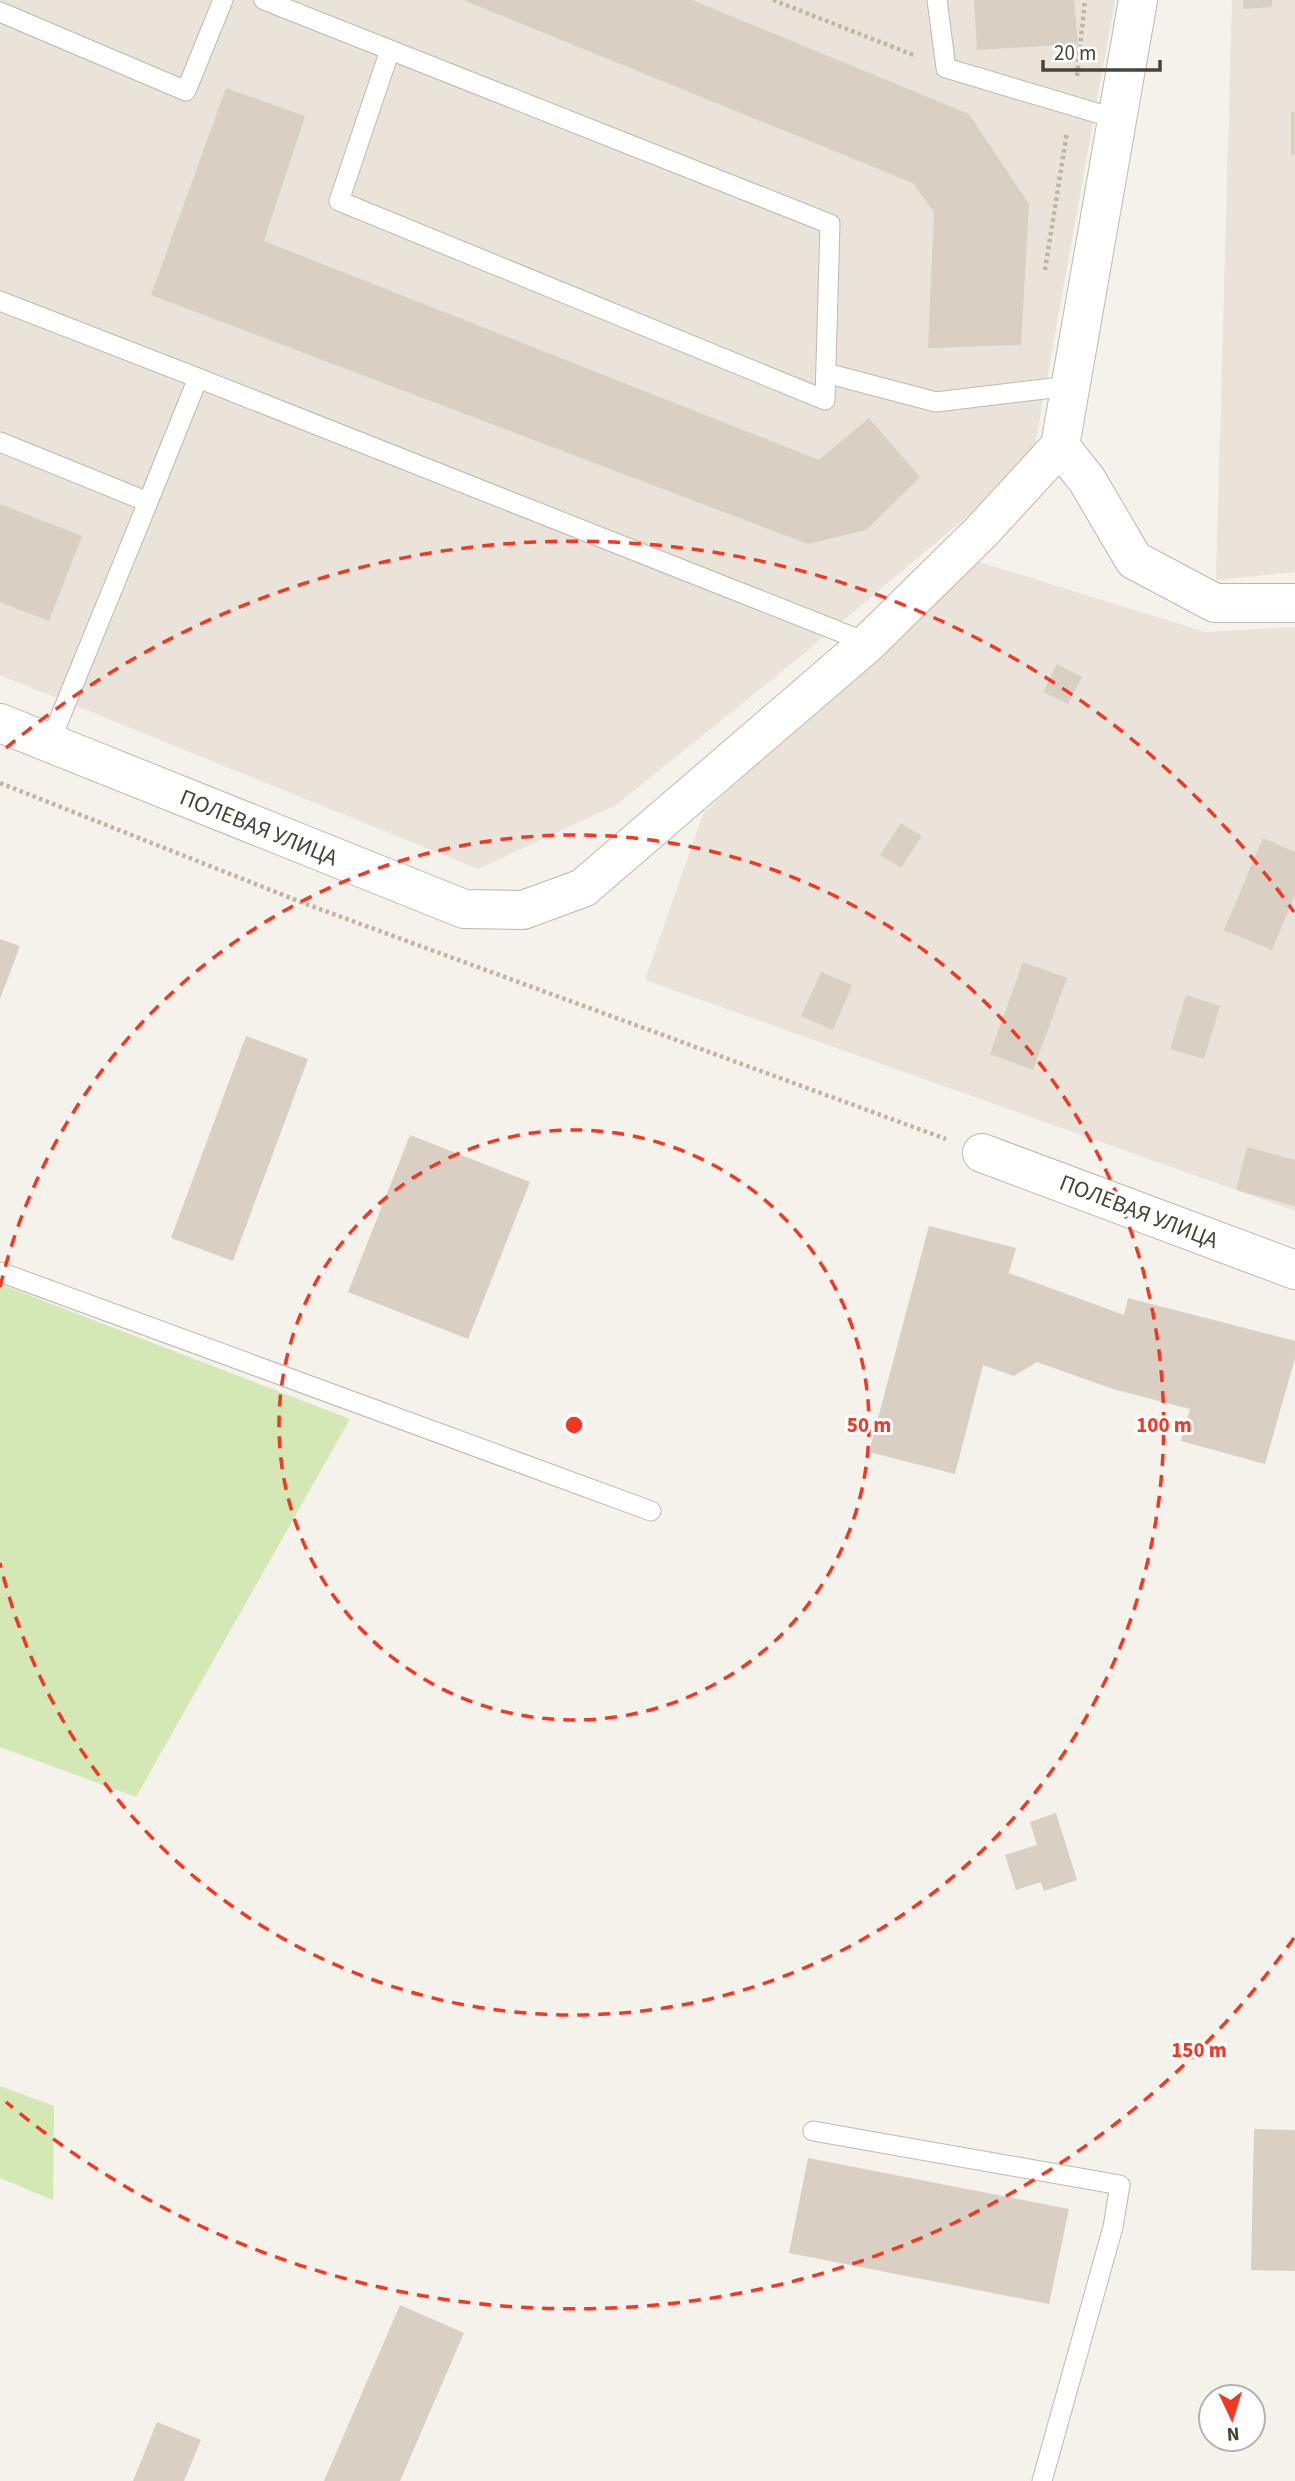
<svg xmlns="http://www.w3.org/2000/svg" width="1295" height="2481" font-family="'Source Sans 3',sans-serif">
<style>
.residential{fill:#e9e3d9}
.green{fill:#d3e8b5}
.building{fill:#d9cfc3}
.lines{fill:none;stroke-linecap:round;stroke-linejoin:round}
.service-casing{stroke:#c0b8ad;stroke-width:21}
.minor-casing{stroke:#c0b8ad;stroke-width:40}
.path{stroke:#c2b49f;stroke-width:4.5;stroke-dasharray:3.5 3.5;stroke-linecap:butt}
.service{stroke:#fff;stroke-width:19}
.minor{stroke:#fff;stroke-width:38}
.ring{fill:none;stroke:#f43722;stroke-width:3.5;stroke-dasharray:12 9}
.labels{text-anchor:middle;stroke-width:6;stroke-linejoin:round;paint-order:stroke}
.street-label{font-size:23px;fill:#494238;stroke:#fff}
.centre{fill:#f43722;stroke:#fff;stroke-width:3.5}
.ring-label{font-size:21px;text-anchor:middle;font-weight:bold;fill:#f43722;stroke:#fff;stroke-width:6;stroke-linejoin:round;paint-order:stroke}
</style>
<rect width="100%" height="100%" fill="#f5f1eb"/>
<path class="residential" d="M0,0H1115L1032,462L801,656L616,805L478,869L0,675Z
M1232,0H1295V572L1216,580Z
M970,559L1205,632L1295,627V1211L645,980L703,814Z"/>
<path class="green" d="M0,1284L350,1419L136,1797L0,1747Z
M0,2086L54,2106L53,2200L0,2178Z"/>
<path class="building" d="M463,0H692L969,114L1029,204L1021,345L928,348L934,212L913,183Z
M974,0H1074L1078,44L977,50Z
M1243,0H1272V7L1243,9Z
M226,88L305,116L264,241L819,460L869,418L920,477L866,530L808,544L151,295Z
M1291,112H1295V155H1291Z
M0,504L82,536L49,621L0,602Z
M1057,664L1082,677L1068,704L1043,692Z
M901,823L922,836L901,868L880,855Z
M1263,838L1295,852V895L1272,950L1224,930Z
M0,939L20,946L0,999Z
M1023,962L1067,978L1033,1070L990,1054Z
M821,972L852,985L833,1030L801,1016Z
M1186,995L1220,1006L1204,1059L1170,1049Z
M246,1036L308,1059L233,1261L171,1238Z
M410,1135L530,1182L468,1339L348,1292Z
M1247,1147L1295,1160V1206L1236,1190Z
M929,1226L1016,1248L1009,1273L1124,1315L1128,1298L1295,1341V1358L1265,1464L1181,1441L1190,1409L1113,1389L1037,1362L1014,1376L983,1365L955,1474L869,1452Z
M1056,1813L1077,1880L1044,1891L1041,1882L1016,1890L1005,1855L1037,1845L1030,1822Z
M1254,2129L1295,2130V2271L1251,2270Z
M808,2158L1069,2209L1049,2304L789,2253Z
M400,2305L464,2333L400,2481H324Z
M157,2422L201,2440L184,2481H133Z"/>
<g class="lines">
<g class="service-casing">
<path id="service" d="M264,0L830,224L825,400L339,201L390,50
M937,0L946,68L1117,119
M0,12L186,91L223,0
M0,301L198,378L148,502L0,442
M826,373L936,402L1069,386
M198,378L868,643
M50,742L148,502
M0,1272L651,1511
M813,2131L1120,2185L1113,2227L1042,2481"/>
</g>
<g class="minor-casing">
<path id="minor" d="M1060,446L1087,480L1134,560L1215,603H1295
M0,723L464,909L523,910L583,888L868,643L983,530L1060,446L1138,0
M982,1153L1295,1270"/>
</g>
<path class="path" d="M773,0L916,56
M1077,76L1085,0
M1045,270L1067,132
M0,783L306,904L946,1139"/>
<use href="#service" class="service"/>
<use href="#minor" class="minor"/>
</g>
<g class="ring">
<circle cx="574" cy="1425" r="295"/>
<path d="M0 1287A590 590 0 1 1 0 1563"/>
<path d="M1294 1938A884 884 0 0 1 6 2102M6 748A884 884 0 0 1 1294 912"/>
</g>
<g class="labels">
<g class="street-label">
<text transform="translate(259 827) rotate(22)" y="8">ПОЛЕВАЯ УЛИЦА</text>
<text transform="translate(1139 1211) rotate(21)" y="8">ПОЛЕВАЯ УЛИЦА</text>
</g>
</g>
<circle cx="574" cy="1425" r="10" class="centre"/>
<g class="ring-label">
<text x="869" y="1432">50 m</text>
<text x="1164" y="1432">100 m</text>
<text x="1199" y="2057">150 m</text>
</g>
<g transform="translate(1232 2418) rotate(176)"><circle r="33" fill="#ffffff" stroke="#b6b3af" stroke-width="2"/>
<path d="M0-5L12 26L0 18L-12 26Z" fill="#f43722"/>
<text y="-10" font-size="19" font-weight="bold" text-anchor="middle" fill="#494238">N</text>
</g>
<path d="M1043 60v10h117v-10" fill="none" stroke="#494238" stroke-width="3.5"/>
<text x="1054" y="60" font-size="21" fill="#494238" stroke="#ffffff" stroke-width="5" paint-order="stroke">20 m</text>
</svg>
